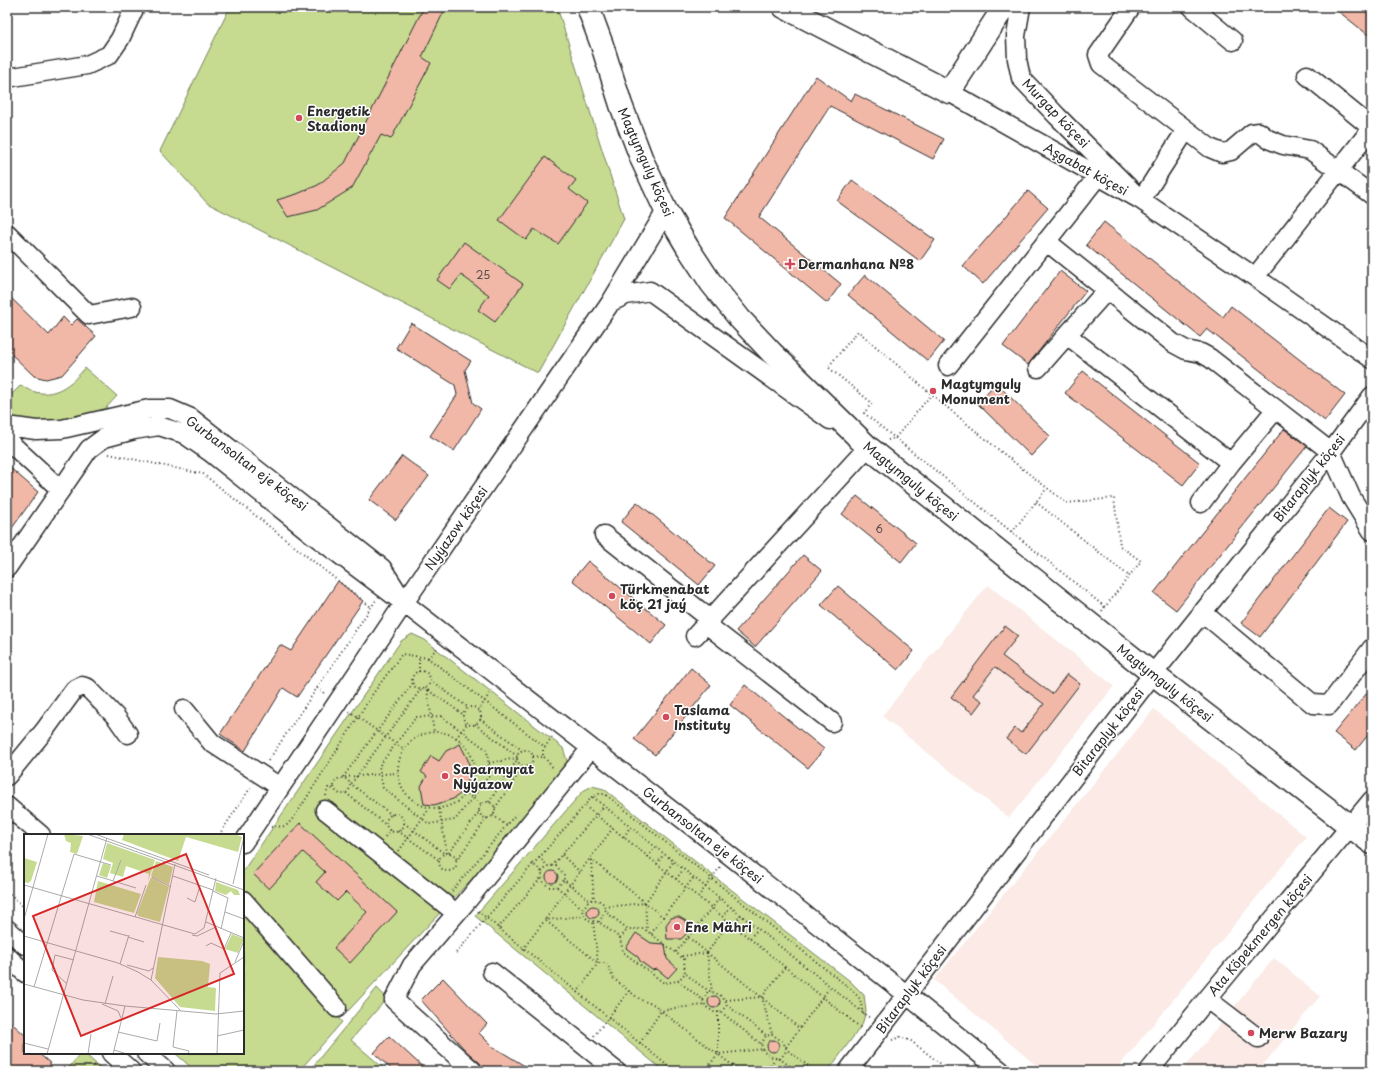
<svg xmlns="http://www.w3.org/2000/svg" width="1379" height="1078" font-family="'Playpen Sans',sans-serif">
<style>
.built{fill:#fbeae5}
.green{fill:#c6db90;stroke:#78835e}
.building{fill:#f1b8a8;stroke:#2b2b2b}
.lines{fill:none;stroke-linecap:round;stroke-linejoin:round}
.minor-casing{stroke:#2b2b2b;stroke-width:21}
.major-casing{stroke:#2b2b2b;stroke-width:25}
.path{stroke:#2b2b2b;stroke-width:2;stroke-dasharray:1 3;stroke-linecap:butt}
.minor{stroke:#fff;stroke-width:18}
.major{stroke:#fff;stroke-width:22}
.poi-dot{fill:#d1495b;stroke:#fff;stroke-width:1.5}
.labels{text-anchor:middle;stroke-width:3;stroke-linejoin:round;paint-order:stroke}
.number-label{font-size:11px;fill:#5c4e4a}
.poi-label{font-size:13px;font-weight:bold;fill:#2b2b2b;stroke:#fff;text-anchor:start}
.street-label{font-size:13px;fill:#2b2b2b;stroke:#fff}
.inset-road{fill:none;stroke:#aaa;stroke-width:1}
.view{fill:#d62828;fill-opacity:0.15;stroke:#d62828;stroke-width:2}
.inset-edge{fill:none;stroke:#2b2b2b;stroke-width:2}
</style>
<rect width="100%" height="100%" fill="#fff"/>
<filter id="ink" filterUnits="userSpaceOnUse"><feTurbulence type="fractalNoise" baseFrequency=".025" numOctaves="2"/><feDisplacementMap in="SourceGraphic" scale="8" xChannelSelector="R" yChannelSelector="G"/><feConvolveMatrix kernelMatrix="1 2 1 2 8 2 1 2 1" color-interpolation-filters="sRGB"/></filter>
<g filter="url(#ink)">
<path class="built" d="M988,585L1114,686L1009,818L882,716Z
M1154,709L1306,837L1115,1071H1043L934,980Z
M1274,958L1320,996L1258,1071H1182Z"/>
<path class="green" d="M230,7H557L624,219L538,373L207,203L160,151Z
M85,368L117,396L93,422L7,426V399L21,385C24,387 28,390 32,391C54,399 72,384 85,368Z
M412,634L425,640L563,748L568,764V776L348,1011L243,889V871L401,641Z
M592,786L604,789L711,874L850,981L864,995L866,1011L862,1025L828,1071H664L475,916L583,791Z
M243,908L342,1022L299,1071H195L175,1053H243Z
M377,988L387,998L351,1040L387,1071H309Z
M81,1053H84L104,1071H66Z"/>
<path class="building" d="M424,7H446L422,57L431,63L391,139L381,135L352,188L317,210L288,217L277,200L297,194L318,185L345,163Z
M1333,7H1372V38Z
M816,76L851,101L855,94L944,139L933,159L830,106L759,217L841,284L827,303L725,218Z
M545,157L576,180L569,189L587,203L558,244L534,229L526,240L499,220Z
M852,180L935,240L920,261L837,201Z
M1028,191L1048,208L983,284L963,266Z
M1104,222L1223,317L1231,306L1345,395L1325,421L1207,329L1200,337L1086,245Z
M464,242L523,284L495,322L478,310L489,295L461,275L450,289L437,280Z
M1060,271L1086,291L1028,365L1003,346Z
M865,275L944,341L928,361L848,295Z
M7,294L49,335L63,317L71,325L77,319L96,336L62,375L46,379L34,376L7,350Z
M411,323L471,361L465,370L473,403L481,409L454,451L430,436L457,395L455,385L396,348Z
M1083,371L1200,463L1183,485L1065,393Z
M996,383L1050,436L1031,456L977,403Z
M1284,429L1307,446L1176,610L1154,593Z
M402,456L429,476L396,520L369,500Z
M7,465L38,492L7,535Z
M857,496L916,543L901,562L842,514Z
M637,502L715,566L699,585L621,522Z
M1329,508L1347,522L1260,637L1241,623Z
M803,555L822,571L755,647L736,631Z
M588,561L666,625L651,644L572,580Z
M338,581L363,601L297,697L283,688L245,751L220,734L280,645L291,651Z
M838,586L914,651L898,670L821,605Z
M1005,626L1018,636L1002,656L1052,694L1067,674L1080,684L1026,754L1006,739L1015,728L1021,733L1044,704L995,667L973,695L982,701L973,713L951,697Z
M691,668L711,685L655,755L634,739Z
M745,685L824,749L808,768L730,705Z
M1372,687V730L1356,750L1334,733Z
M460,744L468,760L470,770L468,781L463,792L453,799L434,805L424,804L421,786L427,776L421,772L431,756L439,761L446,751Z
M300,823L397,912L350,963L334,948L367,912L346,892L337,901L316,882L325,872L303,852L269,889L253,874Z
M546 877a6 6 0 1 1 12 0a6 6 0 1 1-12 0Z
M587 912a6 6 0 1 1 12 0a6 6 0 1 1-12 0Z
M675,917H679L686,921L689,928L688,932L681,939H667L666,925L671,918Z
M636,933L651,943L665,944L667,959L677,968L668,978L657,969L652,970L640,961L638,957L626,948Z
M443,978L487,1024L479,1033L492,1046L533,1071H488L483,1068L480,1063L466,1051L421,1000Z
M708 1002a6 6 0 1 1 12 0a6 6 0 1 1-12 0Z
M7,1019L25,1035V1053H38L50,1063V1071H7Z
M389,1036L427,1071H394L390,1068L374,1053Z
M767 1046a6 6 0 1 1 12 0a6 6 0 1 1-12 0Z"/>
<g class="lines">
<g class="minor-casing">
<path id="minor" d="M1021,7L1016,36L1017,59L1021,78L1057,116L1141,200L1186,130
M1131,7L1098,55L1101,64L1210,148L1222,153L1231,151L1252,133L1259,132L1268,139L1283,145L1310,150L1372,195
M1192,7L1233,41
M1307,75L1372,128
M7,78L87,65L109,55L120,39L135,7
M949,92L1141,200L1255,277L1372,359
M7,233L89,315L132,307
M1046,241L1173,343L1186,350L1201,353L1210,358L1331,452L1351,497L1372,531
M1255,277L1372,128
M1107,290L1067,335L1231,463L1276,409
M611,302L626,295L650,291L830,420
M948,366L1098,176
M1038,368L1067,335
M7,426L36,430L62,429L149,409H170L191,418L382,568L398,593
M7,440L61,490
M1201,503L1231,463
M604,535L710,619
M7,568L89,449L104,438L134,430L159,426L184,434L210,452L311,533L404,603L729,855L906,994L1001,1071
M1202,612L1313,704L1329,705L1372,648
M706,624L832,722
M695,636L868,447L857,440
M184,709L212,743L280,787
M7,776L44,731L74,690L82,686L88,688L116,717L128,734
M7,806L41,835
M325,810L456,913
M243,843L404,603L611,302L666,211
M243,900L337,1008
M7,929L25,945
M7,956L25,973
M492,972L616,1071
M1207,999L1258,1038
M111,1053L131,1071
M146,1053L166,1071
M473,1071L394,1000L412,965L467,901L591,748
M848,1071L1153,674L1331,452L1372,396
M1149,1071L1207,999L1372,800"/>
</g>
<g class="major-casing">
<path id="major" d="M588,7L602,45L621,105L642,160L666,211L688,248L711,283L740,319L772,353L868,447L1153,674L1372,843
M784,7L949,92L1004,7"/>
</g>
<path class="path" d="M888,440L895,438L931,395
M109,454L203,474L371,607
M1036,502L1129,576
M1012,532L1047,488
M1102,611L1105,607L1141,561L1120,546L1114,498L1067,503C995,449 926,390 858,331L828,367L872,403L864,413L1105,607
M428,658L438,647
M412 680a9 9 0 1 1 18 0a9 9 0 1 1-18 0Z
M419,672V657
M430,680L469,708
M317,688L326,694
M425,688L464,715
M427,690L434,732
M463 716a9 9 0 1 1 18 0a9 9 0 1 1-18 0Z
M349,711L403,749
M478,711L492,690
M441,716L487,750L490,775L455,820L429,824L383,788L379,766L416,717Z
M480,719L522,750
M475,724L517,756
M398 770a38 38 0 1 1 76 0a38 38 0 1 1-76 0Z
M456,738L467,724
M517 758a8 8 0 1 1 16 0a8 8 0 1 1-16 0Z
M533,756L543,757V750L552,737
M544,757L554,769
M268,761L376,600
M489,763L517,758
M343,777L413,683
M345,777L397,773
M334 786a8 8 0 1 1 16 0a8 8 0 1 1-16 0Z
M346,793L386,825
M467,794L481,804
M326,796L328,788L334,789
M593,797L871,1019
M479 810a8 8 0 1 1 16 0a8 8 0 1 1-16 0Z
M489,802L517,760
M585,806L861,1028
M495,808L524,766
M439,809L447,853
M386 823a9 9 0 1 1 18 0a9 9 0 1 1-18 0Z
M392,815L351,784L421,689
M493,815L507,826
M404,823L445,854
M271,827L286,826L295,816L374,692L402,654L428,658L545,747
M613,828L564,893L545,920L598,963H607L613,978L629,991L641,1000L655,1005L661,1011L740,1071
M398,831L439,860
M219,835L251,787
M385,837L390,830
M624,837L630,827
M399,851L429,809
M449,853L479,812
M439 862a9 9 0 1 1 18 0a9 9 0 1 1-18 0Z
M562,855L580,872
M648,857L655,847
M539,858L592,797L599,794H605L852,990L860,999L863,1014
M591,859L663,917L651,934
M591,860L594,900
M456,861L487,818
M533,864L539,858L548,866H556L564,874V880L589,900H598L604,904L606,912L628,929H644L647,931L684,959L685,973C692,979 700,986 708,990C717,995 723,993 727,1005L767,1036L772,1034L783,1042L787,1050L815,1071
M657,864L664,854
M552,866L604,806
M542,872L548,866
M676,879L683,870
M557,887L564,880
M7,891L25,908
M452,891L516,814
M698,897L720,867
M645,903L673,862
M605,907L645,903L647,931
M583,909L589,900
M478,911L674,1071
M663,917L694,877
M723,917L730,907
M599,922L605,912
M733,925L741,915
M498,928L541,878
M741,932L749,922
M688,937L720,898
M620,938L628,929
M750,938L758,929
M523,949L545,920L584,916
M676,952L688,937L799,1028
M456,953L533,864L542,872V881L549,887H557L583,909L584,916L588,920L599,922L620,938L623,952L664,983L678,981L703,1000L706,1007L714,1012H721L761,1044L764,1052L772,1057L780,1059L797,1071
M707,953L729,922
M682,956L707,953L712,992
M678,981L685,973
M577,993L598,963L593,921
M762,997L785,967
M703,1000L708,991
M726,1000L762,997L772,1034
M718,1012V1054L763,1049
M721,1012L727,1005
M594,1036L629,991
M892,1040L900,1037L911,1041L950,1071
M640,1043L661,1011L676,1008L705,1005
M761,1044L766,1036
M786,1047L830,987
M780,1059L787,1050
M94,1065L101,1071
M705,1071L718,1054
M765,1071L776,1058"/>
<use href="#minor" class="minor"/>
<use href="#major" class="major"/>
</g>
</g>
<g class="poi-dot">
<circle cx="299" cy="118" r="4"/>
<path d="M788 258h4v4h4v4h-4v4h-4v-4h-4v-4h4z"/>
<circle cx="933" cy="391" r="4"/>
<circle cx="612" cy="596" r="4"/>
<circle cx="666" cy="717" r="4"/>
<circle cx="445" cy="776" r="4"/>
<circle cx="677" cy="927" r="4"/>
<circle cx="1251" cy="1033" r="4"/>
</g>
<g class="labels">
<g class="number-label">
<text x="483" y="279">25</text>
<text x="879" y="533">6</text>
</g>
<g class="poi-label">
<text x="307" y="116">Energetik<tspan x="307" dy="15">Stadiony</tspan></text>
<text x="798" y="269">Dermanhana №8</text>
<text x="941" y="389">Magtymguly<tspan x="941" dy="15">Monument</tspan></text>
<text x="620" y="594">Türkmenabat<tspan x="620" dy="15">köç 21 jaý</tspan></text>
<text x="674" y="715">Taslama<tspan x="674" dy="15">Instituty</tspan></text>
<text x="453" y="774">Saparmyrat<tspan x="453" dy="15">Nyýazow</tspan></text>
<text x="685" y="932">Ene Mähri</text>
<text x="1259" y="1038">Merw Bazary</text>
</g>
<g class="street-label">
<text transform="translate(1056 113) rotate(46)" y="5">Murgap köçesi</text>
<text transform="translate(646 162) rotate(66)" y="5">Magtymguly köçesi</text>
<text transform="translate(1086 169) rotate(29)" y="5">Aşgabat köçesi</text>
<text transform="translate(247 463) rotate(37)" y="5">Gurbansoltan eje köçesi</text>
<text transform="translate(1309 478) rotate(-52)" y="5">Bitaraplyk köçesi</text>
<text transform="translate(911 481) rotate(39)" y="5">Magtymguly köçesi</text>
<text transform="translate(456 528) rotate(-55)" y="5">Nyýazow köçesi</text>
<text transform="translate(1165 683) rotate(38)" y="5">Magtymguly köçesi</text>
<text transform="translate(1108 732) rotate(-52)" y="5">Bitaraplyk köçesi</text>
<text transform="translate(703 835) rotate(38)" y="5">Gurbansoltan eje köçesi</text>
<text transform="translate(1260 935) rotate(-50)" y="5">Ata Köpekmergen köçesi</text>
<text transform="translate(911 989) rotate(-53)" y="5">Bitaraplyk köçesi</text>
</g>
</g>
<g transform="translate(24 834)">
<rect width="220" height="220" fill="#fff"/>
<path d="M40,0L59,2L53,20L46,18L47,9L42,7ZM100,0H211L218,3L214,18L162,3L154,27L98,6ZM83,9L131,26L124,47L125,40L102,32L99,43L86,39L89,29L79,25ZM0,24L13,28L7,47L4,49L0,48ZM132,27L149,33L145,51L127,42ZM79,29L87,32L83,44L75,41ZM127,43L145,53L136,88L114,82L113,79ZM74,47L117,60L110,79L70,68ZM192,48L214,56L216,61H210L207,57L202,61L191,57ZM208,100L220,105L214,119L201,115ZM134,123L178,127L186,130L184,153L192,154L191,177L156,173L131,144Z" fill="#c6db90"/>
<path class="inset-road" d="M63,0L220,56M71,0L185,41M73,42L112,54M149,42L189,56M128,43L147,53M89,47L97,26M209,50L220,3M0,51L171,100L180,94L192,44M189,57L204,64L197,95M163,64L171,68L176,52M201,78L220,85M111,83L122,51M0,85L24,0M182,88L220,104M86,97L104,102M168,101L173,102L192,93M0,102L94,129L114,138L127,146L157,177M104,103L120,108M182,112L187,109L200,115L207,99M211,128L220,107M96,130L105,101M103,131L125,137L129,134M127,146L151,30M0,150L59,166L101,172M43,150L28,136L31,121L50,126M10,153L50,20L87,31M78,170L94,177L97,184M81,170L89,142M153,177L149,213L165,217L164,220M94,198L133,207L136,189M193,202L220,196M0,209L24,215M90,216L103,220M23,220L83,4M64,220L67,200M89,220L101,172L192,180L220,177M193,220L196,139L220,123"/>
<path class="view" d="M162,20L210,140L57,202L9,82Z"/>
<rect width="220" height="220" class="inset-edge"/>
</g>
<rect width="1379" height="1078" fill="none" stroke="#fff" stroke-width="24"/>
<rect x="12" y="12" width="1355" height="1054" fill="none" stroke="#2b2b2b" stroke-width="1.5" filter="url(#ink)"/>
</svg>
